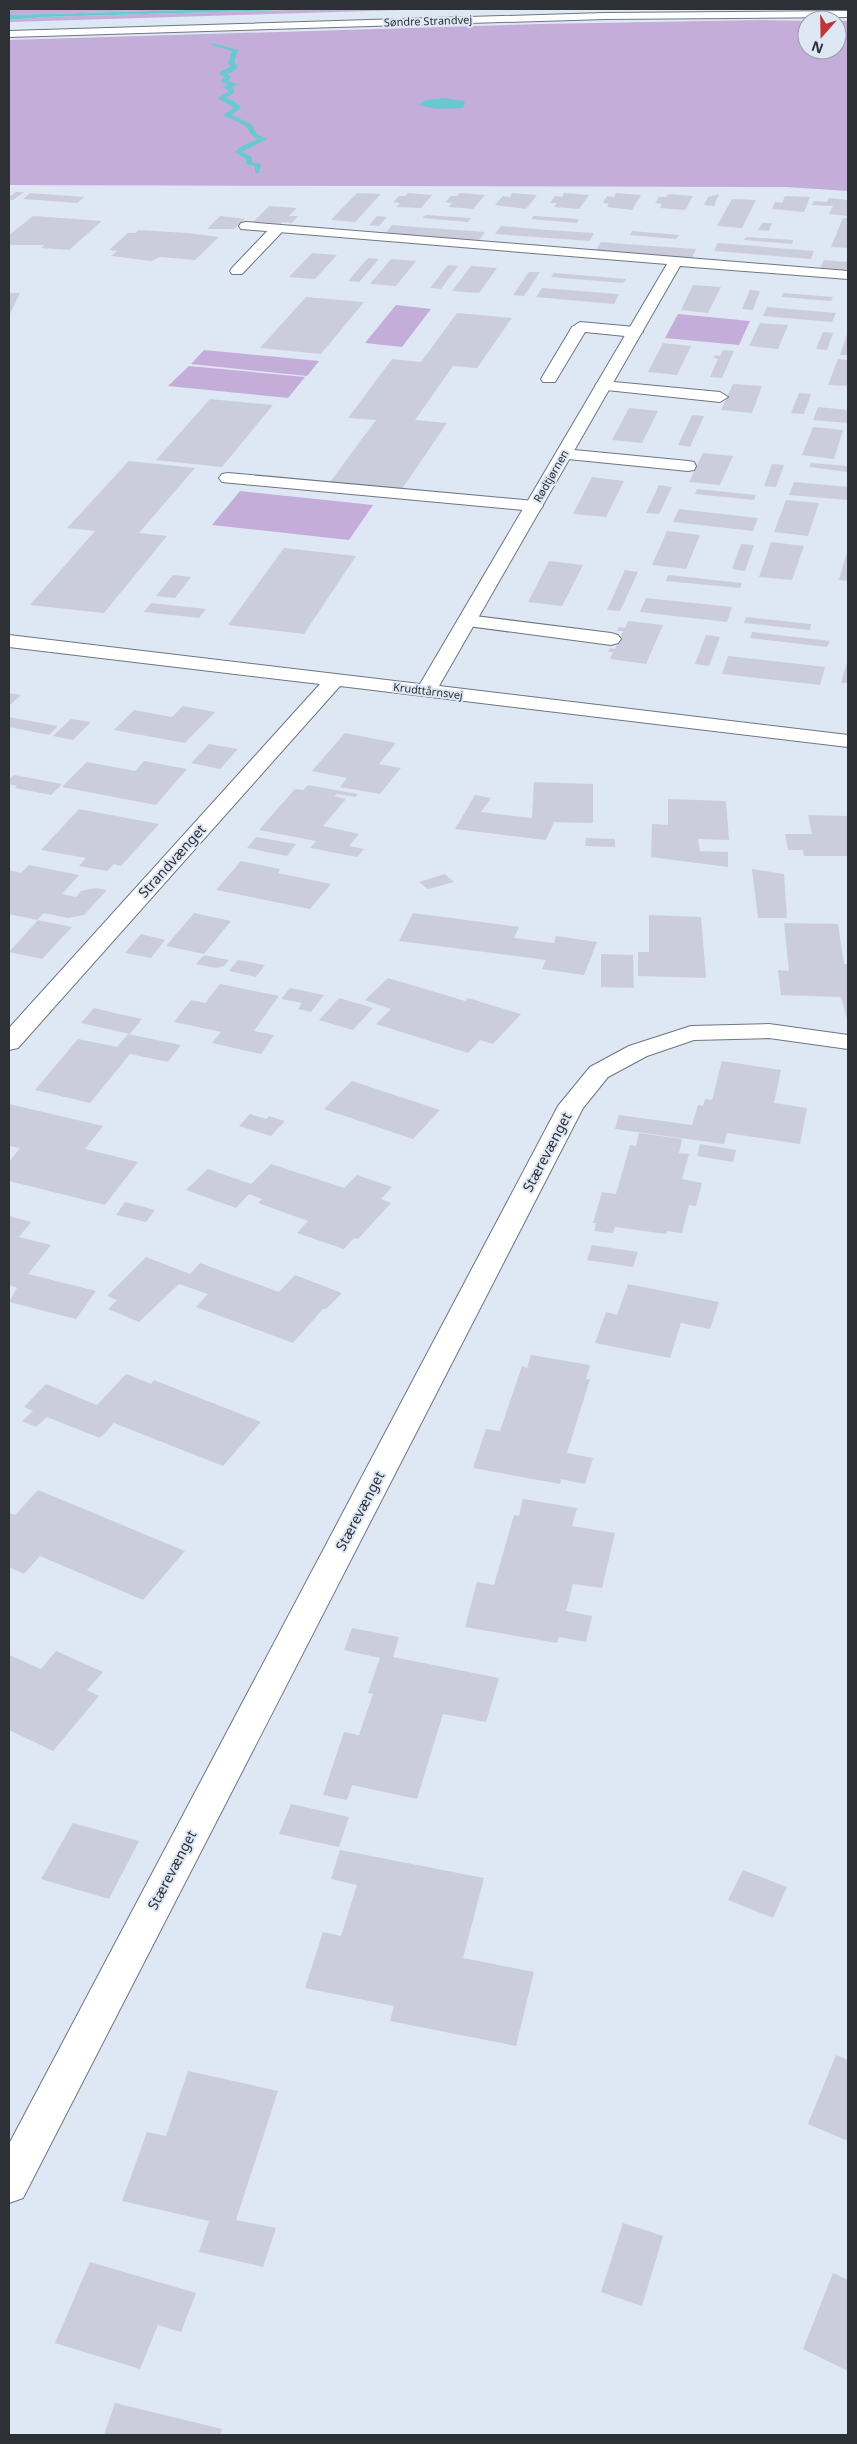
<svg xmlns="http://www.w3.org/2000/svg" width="857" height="2444" font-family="'Noto Sans',sans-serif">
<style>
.green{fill:#c4add9}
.water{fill:#6ac8d2}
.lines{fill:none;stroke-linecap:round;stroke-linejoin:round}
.stream{fill:#6ac8d2;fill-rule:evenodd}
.building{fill:#cccddc}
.service-casing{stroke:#6e7681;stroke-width:2}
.minor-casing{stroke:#6e7681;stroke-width:2}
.tertiary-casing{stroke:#6e7681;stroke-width:2}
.service{fill:#fff;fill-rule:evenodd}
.minor{fill:#fff;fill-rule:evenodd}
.tertiary{fill:#fff;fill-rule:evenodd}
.labels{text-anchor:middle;stroke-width:4;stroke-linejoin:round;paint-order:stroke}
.far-street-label{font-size:11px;fill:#2d3135;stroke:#dee7f4}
.street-label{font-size:14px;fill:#2d3135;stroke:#dee7f4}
</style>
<rect width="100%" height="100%" fill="#dee7f4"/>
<path class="green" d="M9,9H222L9,15Z
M319,9H433L9,22V20L45,17Z
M761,20L807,21V50H837V21H848V191L786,187L9,185V40L541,24Z
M396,305L431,309L402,347L365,343Z
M678,314L750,321L739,345L665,338Z
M204,350L319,361L307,376L191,364Z
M189,366L305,377L288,398L168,386Z
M240,491L373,505L349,540L212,525Z"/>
<path class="water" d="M222,9H319L45,17L9,20V15Z
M444,98L465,101L463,108L438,109L418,105L426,100Z"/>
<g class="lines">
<path class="stream" d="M212,43L238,50L234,62L238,66L233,72L227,74L231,77L228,81L238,84L232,87L235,92L226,98L234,101L241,108L231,115L251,124L257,134L267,139L242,152L252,157V162L261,164L259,173H255V166L246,164V159L235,152L240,147L258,139L252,136L246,126L223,115L234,108L218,98L229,91L224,87L228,85L221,82L224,77L219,73L231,66L228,63L232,51L212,45Z"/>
</g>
<path class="building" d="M16,192H24L13,200H9V197Z
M30,193L84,197L77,203L23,199Z
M357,193L381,194L355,222L331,220Z
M408,193L432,195L421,208L396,207L400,203L393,202L399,196H405Z
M460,193L485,195L473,209L449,207L452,203L445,202L451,196H457Z
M512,193L537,195L526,209L495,205L503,196L510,197Z
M564,193L589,195L579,209L554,207L557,203H550L555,196L562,197Z
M616,193L641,195L632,210L607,207L609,204L603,203L607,196L614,197Z
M668,194L693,196L685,210L660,208L662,204L655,203L659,197H666Z
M719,194L714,206L704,205L708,197Z
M785,196L810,197L804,212L772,209L775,202L782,203Z
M829,198L848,200V216L829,214L833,206L812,205L814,201L827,202Z
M732,199L756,200L742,228L717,226Z
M269,206L297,208L289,216H298L292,223L283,222L281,224L253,222Z
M426,215L471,218L468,222L422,218Z
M33,216L102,221L69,250L41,248L44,245H9V235Z
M220,216L245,219L234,229H207Z
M377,216L387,217L379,226L369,225Z
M534,216L579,219L577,223L531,219Z
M843,218H848V248L831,247Z
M762,223H772L769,231L758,230Z
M392,225L415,227L485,232L479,240L386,233Z
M501,226L548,230L594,233L590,241L495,234Z
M139,230L187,233L219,237L195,260L160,257L151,261L111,256L117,251L109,250L128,233H135Z
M632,231L679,235L676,239L630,235Z
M746,237L793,240L792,244L744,240Z
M601,242L625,244L696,249L692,258L596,250Z
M718,243L814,251L811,259L714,251Z
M312,253L337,255L315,279L289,277Z
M368,258L379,259L359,282L348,281Z
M391,259L416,261L396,286L370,284Z
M824,260L848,262V270L820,268Z
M448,265L458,266L441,289L430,288Z
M471,266L497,268L479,293L452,291Z
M529,272H540L524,296L513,295Z
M554,273L626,279L623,283L551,277Z
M693,285L721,287L708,313L681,310Z
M542,288L617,294H619L614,304L536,297Z
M750,290L760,291L753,310L742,309Z
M9,293H20L9,316Z
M783,293L833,297L831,301L782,297Z
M306,297L364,302L321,354L260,348Z
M767,307L836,313L832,322L763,316Z
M457,313L512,318L477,368L453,366L415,420L447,423L402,489L330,482L376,420L348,418L392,359L421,362Z
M760,323L788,325L778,349L749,346Z
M848,331V355H840Z
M823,332L833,333L827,350L816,349Z
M663,343L691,346L677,375L648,372Z
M723,350L734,351L722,378L710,377L718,359L714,358L715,355L720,356Z
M838,359L848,360V386L828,385Z
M733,384L762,386L752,413L721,410Z
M799,393L811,394L804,414L791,413Z
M210,399L273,405L222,467L156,460Z
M818,407L848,410V423L813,420Z
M629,408L658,411L642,443L612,440Z
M692,415L704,416L690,447L678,445Z
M813,427L843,430L834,459L802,455Z
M703,453L733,456L720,485L689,482Z
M129,461L195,468L139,533L167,536L104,613L30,605L95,531L67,528Z
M811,463L848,466V472L809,467Z
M772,464L784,465L776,487L764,486Z
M592,477L624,481L606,517L573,514Z
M794,482L848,487V500L789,495Z
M659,485L672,487L659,514L646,513Z
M697,489L756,495L754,500L695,494Z
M786,500L819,503L808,536L774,532Z
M679,509L758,518L753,531L673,522Z
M667,531L700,535L686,569L652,565Z
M771,542L804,546L792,580L759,577Z
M741,544L754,545L745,571L732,569Z
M284,548L356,556L304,634L228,625Z
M846,555H848V581L839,580Z
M549,561L583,565L562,606L528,602Z
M625,570L638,572L620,611L607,610Z
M173,575L191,577L175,598L156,596Z
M668,575L742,583L740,588L666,581Z
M646,598L732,607L727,622L640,612Z
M151,603L206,609L199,618L144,612Z
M746,617L811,624L810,630L744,623Z
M628,621L663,625L646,664L610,659L613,652H608L610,648L615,649L623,631H617L619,627L625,628Z
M752,632L830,641L827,647L750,638Z
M706,635L720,637L709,666L695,664Z
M728,656L825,667L820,685L722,674Z
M848,659V683H841Z
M9,693L21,695L9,706Z
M183,706L215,712L185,743L114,730L134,710L172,717Z
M9,717L58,726L49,735L9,727Z
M71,719L91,722L73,740L53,736Z
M345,733L396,743L379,764L401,768L380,794L340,787L347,778L312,771Z
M209,744L238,749L220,769L191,763Z
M144,761L187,769L156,805L62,787L87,762L135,771Z
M14,775L62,784L51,795L15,788L17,786L9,784V779Z
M534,782L593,784V823L554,822L546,840L455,829L475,795L491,798L481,812L532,818Z
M308,785L358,794L355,797L337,794L334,796L346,799L323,826L359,834L349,846L364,849L357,857L310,848L316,841L259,830L295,789L303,790Z
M668,799L726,801L729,840L698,839L700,851L728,852V867L651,857L652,824L668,825Z
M79,809L159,824L121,866L114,864L107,871L79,866L86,858L41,850Z
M808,815L848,816V856H804L803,850H788L785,834H812Z
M256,837L296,844L287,856L247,848Z
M586,838L615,839V847L585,846Z
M241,861L280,869L278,873L331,884L310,909L216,890Z
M29,865L79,875L62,894L76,897L81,891L96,888L107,890L84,915L68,918L44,913L37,920L9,914V870L21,873Z
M752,869L784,874L787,918H758Z
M445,874L454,882L428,889L419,882Z
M194,913L231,921L204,954L166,946Z
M413,913L519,927L514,938L554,943L556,936L597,942L584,975L542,969L546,960L399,941Z
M649,915L701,917L706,978L638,976V952H649Z
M38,920L72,927L42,959L9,952Z
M784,923L838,924L844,964H848V1023L841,997L781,995L778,970L789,971Z
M141,934L165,940L151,958L125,953Z
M601,954L633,955L634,988L601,987Z
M204,955L229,960L224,966L216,968L196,964Z
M238,960L265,965L256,977L229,971Z
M388,978L465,1001L468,998L521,1014L493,1044L480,1040L468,1053L376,1024L391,1009L365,1000Z
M220,984L279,996L254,1031L274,1035L261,1054L212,1043L221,1032L174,1022L191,1000L205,1003Z
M290,988L324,995L311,1012L298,1009L302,1003L281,999Z
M339,998L373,1008L353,1030L319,1020Z
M94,1008L119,1014L142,1019L130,1034L81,1023Z
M128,1034L181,1045L168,1062L130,1054L90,1103L35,1090L78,1039L117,1047Z
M722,1061L781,1070L774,1103L807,1108L800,1144L727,1133L724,1144L615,1129L619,1115L692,1125L698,1105L703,1106L705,1099L712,1100Z
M352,1081L440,1110L413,1139L324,1109Z
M9,1104L103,1126L85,1149L138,1162L105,1205L9,1181V1162L20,1148L9,1146Z
M250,1114L266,1119L269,1116L285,1121L271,1136L239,1126Z
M639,1133L682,1139L679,1153L689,1154L682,1179L702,1183L696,1206L689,1205L682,1233L667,1231L666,1234L615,1227L613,1233L594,1231L596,1223H593L602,1192L616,1194L630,1145L636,1146Z
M700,1144L736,1150L733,1162L697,1156Z
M271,1164L344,1188L357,1175L392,1187L381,1199L391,1203L358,1239L354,1238L344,1249L297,1233L308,1221L258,1203L262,1199L249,1194L236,1208L186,1190L208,1169L251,1184Z
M125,1202L155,1210L146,1222L116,1215Z
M9,1216L31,1222L19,1237L51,1245L28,1274L96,1291L76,1319L9,1302L17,1288L9,1285Z
M592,1245L638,1252L633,1267L587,1260Z
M146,1257L190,1274L200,1263L279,1292L295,1275L342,1293L326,1309H323L293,1343L196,1307L208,1294L179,1284L139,1322L108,1309L117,1300L107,1296Z
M628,1284L719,1302L710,1329L681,1323L670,1358L595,1343L606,1312L617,1315Z
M531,1355L590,1365L586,1379H590L567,1453L593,1458L585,1484L561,1479L560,1484L473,1468L486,1429L500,1431L522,1366L527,1368Z
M126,1374L151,1384L154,1380L261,1422L223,1466L114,1423L100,1438L47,1417L36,1427L22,1421L33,1411L24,1407L46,1384L97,1405Z
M38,1490L185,1551L143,1600L40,1556L24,1574L9,1567V1513L15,1515Z
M523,1499L577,1508L572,1526L615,1533L602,1588L573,1584L566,1611L592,1616L586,1642L559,1637L557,1643L465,1627L477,1582L494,1585L514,1515L519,1516Z
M352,1628L399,1637L393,1657L499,1678L486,1722L443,1714L417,1799L352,1785L347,1800L323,1795L344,1732L359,1735L373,1694L368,1693L380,1658L344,1650Z
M56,1651L103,1672L87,1690L99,1696L53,1751L9,1730V1655L41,1669Z
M291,1804L349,1817L339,1847L279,1834Z
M73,1823L139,1841L109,1899L41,1879Z
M340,1850L484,1878L463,1958L534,1972L516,2046L390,2021L394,2006L305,1988L323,1932L341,1936L357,1885L331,1879Z
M743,1870L787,1887L773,1918L728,1900Z
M836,2055L848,2060V2141L808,2124Z
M188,2071L278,2091L236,2220L276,2228L263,2267L199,2252L209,2221L122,2201L147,2132L166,2136Z
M623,2223L663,2236L642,2306L601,2292Z
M90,2262L196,2293L181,2332L158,2325L140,2369L55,2343Z
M833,2273L848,2280V2371L803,2349Z
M115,2403L222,2429L220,2435H104Z"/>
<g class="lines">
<g class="service-casing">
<path id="service" d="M277,225L284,229L282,232L242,274H232L230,271L232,268L272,226Z
M580,322L635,327L643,332L635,337L585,332L555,382H543L541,379L572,327Z
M603,381L720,392L728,397L720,402L597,389L595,386L597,383Z
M564,449L688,461L694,462L696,466L694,470L688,471L558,458L556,454L558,450Z
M228,473L534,501L540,502L543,506L540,510L534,511L222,482L219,478L222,474Z
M467,615L611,633L618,635L621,639L618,643L611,645L460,625L457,621L460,617Z"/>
</g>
<g class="minor-casing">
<path id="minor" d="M246,222L848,271V279L680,266L439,686L848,735V747L340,686L18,1048L9,1050V1028L320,684L9,647V635L420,684L667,264L241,229L239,226L241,223Z
M769,1024L848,1035V1049L769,1038L694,1040L647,1056L608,1077L583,1108L23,2198L9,2203V2144L558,1106L590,1067L629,1046L691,1026Z"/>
</g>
<g class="tertiary-casing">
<path id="tertiary" d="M848,11V17L605,19L9,37V31L605,13Z"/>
</g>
<use href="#service" class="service"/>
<use href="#minor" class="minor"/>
<use href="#tertiary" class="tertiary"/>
</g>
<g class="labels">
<g class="far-street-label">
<text transform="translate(428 21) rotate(-2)" y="4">Søndre Strandvej</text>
<text transform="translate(551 476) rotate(-60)" y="4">Rødtjørnen</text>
<text transform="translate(428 691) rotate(7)" y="4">Krudttårnsvej</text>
</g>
<g class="street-label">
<text transform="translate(172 861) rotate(-48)" y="5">Strandvænget</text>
<text transform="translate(547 1152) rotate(-62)" y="5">Stærevænget</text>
<text transform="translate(360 1511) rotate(-62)" y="5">Stærevænget</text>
<text transform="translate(172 1870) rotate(-62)" y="5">Stærevænget</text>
</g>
</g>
<rect width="857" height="2444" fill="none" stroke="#2d3135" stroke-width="20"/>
<g transform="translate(822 35) rotate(200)"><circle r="24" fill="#dee7f4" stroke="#979ea8"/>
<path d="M0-4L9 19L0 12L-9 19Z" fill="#c33436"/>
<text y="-8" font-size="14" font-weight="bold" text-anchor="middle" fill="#2d3135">N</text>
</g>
</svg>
